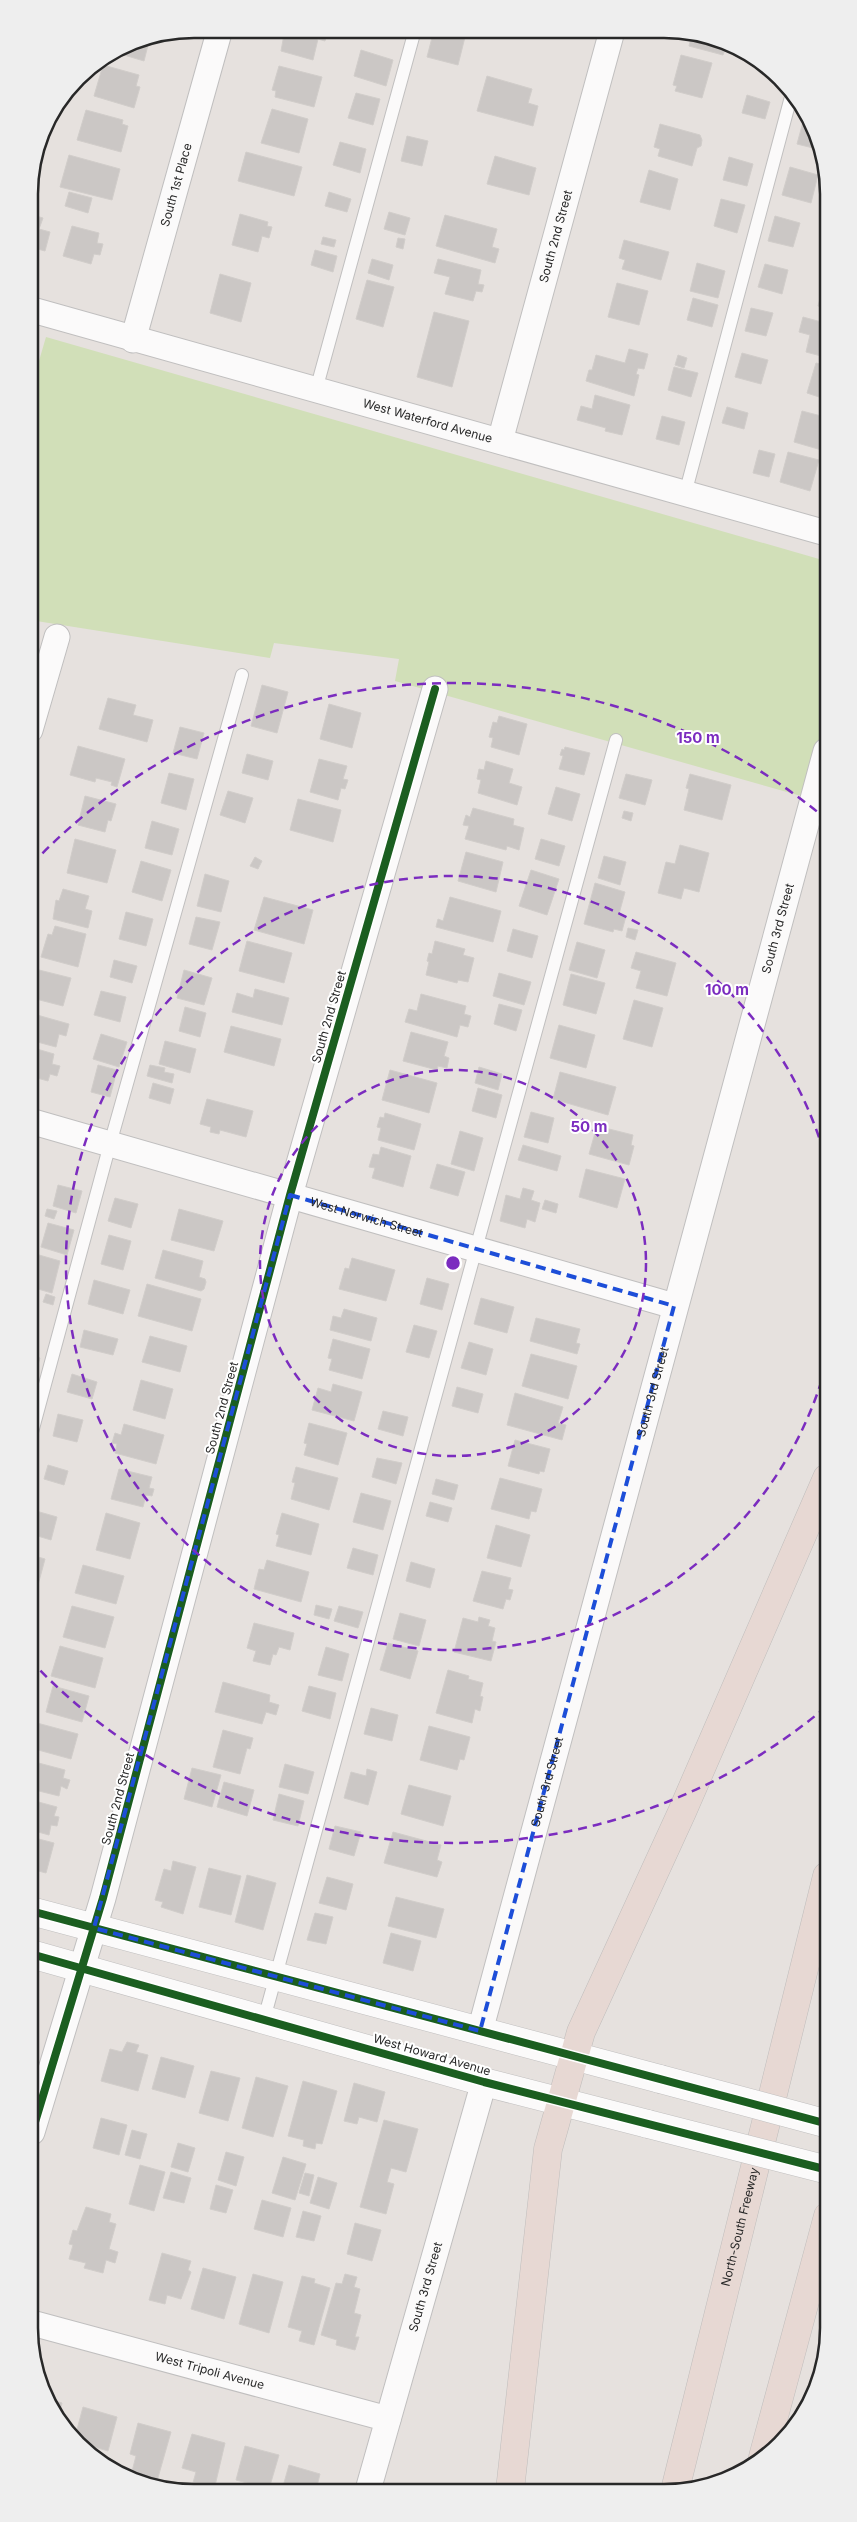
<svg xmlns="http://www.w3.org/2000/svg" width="857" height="2522" font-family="Inter,sans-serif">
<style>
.green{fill:#d1dfb8}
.building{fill:#cbc7c5;stroke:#d1cdca}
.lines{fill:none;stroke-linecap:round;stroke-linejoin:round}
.service-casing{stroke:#c0bfbf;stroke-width:14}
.minor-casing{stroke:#c0bfbf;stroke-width:27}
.secondary-casing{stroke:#c0bfbf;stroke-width:29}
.motorway-casing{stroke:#bfbdbc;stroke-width:29}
.service{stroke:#fbfafa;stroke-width:12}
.minor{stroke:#fbfafa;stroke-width:25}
.secondary{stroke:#fbfafa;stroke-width:28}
.motorway{stroke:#e7d8d3;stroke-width:28}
.secondary-bridge-casing{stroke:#c0bfbf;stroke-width:29;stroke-linecap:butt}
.secondary-bridge{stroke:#fbfafa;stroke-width:28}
.cycleway-casing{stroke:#fff;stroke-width:11}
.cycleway{stroke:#1b5e20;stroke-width:8}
.marked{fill:none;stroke:#1d4ed8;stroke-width:4;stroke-dasharray:10 6;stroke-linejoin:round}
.ring{fill:none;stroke:#7b2cbf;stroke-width:2.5;stroke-dasharray:9 6}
.labels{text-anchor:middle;stroke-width:4;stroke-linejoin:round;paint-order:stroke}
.street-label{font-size:12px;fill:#282828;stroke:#fff}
.rim{fill:none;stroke:#282828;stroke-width:2.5}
.centre{fill:#7b2cbf;stroke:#fff;stroke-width:2.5}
.ring-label{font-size:15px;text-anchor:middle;font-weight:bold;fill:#7b2cbf;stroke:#fff;stroke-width:4;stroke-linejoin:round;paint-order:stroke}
</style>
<rect width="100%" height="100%" fill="#e6e1de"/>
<path class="green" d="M46,337L826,561V803L395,681L399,659L274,643L270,658L30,620L29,395Z"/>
<path class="building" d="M285,29L328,30L325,41L318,39L313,60L281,51Z
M378,30H400L399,36Z
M434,30H454L466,33L458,65L427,57Z
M682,32H696L727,44L723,55L689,46L692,34Z
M150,37L144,61L114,52L131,41Z
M361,50L393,60L386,86L354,76Z
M681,55L712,63L702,98L675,91L677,86L673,85Z
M103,65L139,75L136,86L140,87L134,108L94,96Z
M279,66L322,77L314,107L275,97L276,91L272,90Z
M487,76L532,89L528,103L538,106L533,126L477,111Z
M356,93L380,99L373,125L348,118Z
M747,95L770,102L765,119L742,113Z
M272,109L308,119L299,153L261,143Z
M86,110L123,120L122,124L128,126L121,152L77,140Z
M806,111V112L821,150L797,144Z
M660,124L700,135L702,140L701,146L697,148L692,166L658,156L660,149L654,147Z
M407,136L428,141L422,166L401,161Z
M340,142L366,149L360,173L333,165Z
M246,152L302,167L294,196L238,181Z
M69,155L120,169L112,200L60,187Z
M495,156L536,168L529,195L487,184Z
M729,157L753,164L747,186L723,180Z
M790,167L818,175L811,203L782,195Z
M649,170L678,179L670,210L640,202Z
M69,192L92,198L88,213L65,206Z
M329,192L351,199L347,212L325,206Z
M721,199L745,205L737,233L714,226Z
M389,212L410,218L405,235L384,229Z
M29,214L43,218L39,229L50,232L45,251L34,248L33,251L29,250Z
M240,214L268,222L267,226L272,227L269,238L262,236L258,252L232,245Z
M445,215L497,229L492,247L499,249L495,263L436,246Z
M775,216L800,223L793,247L768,241Z
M72,226L99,233L97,243L103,244L100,255L94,254L91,264L63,256Z
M323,237L336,240L334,247L321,244Z
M398,238L405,239L403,249L396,247Z
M624,240L669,252L661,280L622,269L625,260L619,258Z
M315,250L337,256L333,272L311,265Z
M372,259L393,265L389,280L368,273Z
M438,259L481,270L478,284L484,285L482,292L476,291L473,301L445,294L450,277L434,273Z
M697,263L725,271L718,298L690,291Z
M765,264L788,270L782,294L758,287Z
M220,274L251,283L241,322L210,313Z
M367,280L394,287L383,327L356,319Z
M825,280V308L818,306Z
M617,283L648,291L639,325L608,317Z
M693,298L718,305L712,327L687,320Z
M751,308L773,313L766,336L745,331Z
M434,312L469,321L452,387L417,377Z
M803,317L825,323V357L806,352L810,335L799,332Z
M629,349L648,354L644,369L638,368L636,374L639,375L634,396L586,381L589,370H592L596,355L625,363Z
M742,353L768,360L761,384L735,377Z
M678,355L687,358L684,368L675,365Z
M816,363L825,365V399L807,393Z
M674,367L698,373L691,397L668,390Z
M595,395L630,405L622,435L605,431L606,428L577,420L581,406L592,409Z
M727,407L748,413L744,429L722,423Z
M802,411L825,417V451L794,442Z
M662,416L685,422L679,445L656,439Z
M759,450L775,454L769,477L753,473Z
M788,452L819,460L810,491L780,482Z
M262,685L288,692L277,733L251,726Z
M108,698L136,705L133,715L153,720L147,742L99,729Z
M329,704L361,713L352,748L320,739Z
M499,716L527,724L519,755L491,747L493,738L489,737L493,722L497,723Z
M180,727L204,733L197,759L173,753Z
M78,746L125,759L117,787L111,785L112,782L96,778L95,782L70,775Z
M565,747L590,753L584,775L559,769L563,756L560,755L562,749L564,750Z
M247,754L273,761L268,780L242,773Z
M319,759L347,766L343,779L348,780L345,789L341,788L338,800L310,792Z
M486,761L513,769L509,783L522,787L517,805L478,793L481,780L477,779L479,769L484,770Z
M169,773L194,779L186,810L161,803Z
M626,774L652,780L645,805L619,798Z
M690,774L731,785L722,820L684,810L689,789L686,788Z
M556,787L580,794L572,821L548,814Z
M228,791L253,798L245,823L220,815Z
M85,796L116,804L111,821L108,820L105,832L78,825Z
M298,799L341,810L333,842L290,830Z
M473,808L514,819L513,825L524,828L519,850L507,846L506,850L465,839L469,826L463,825L466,815L470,817Z
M624,811L633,813L631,821L622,818Z
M152,821L179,829L172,855L145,848Z
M75,839L116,850L107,883L67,873Z
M541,839L565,846L559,866L535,859Z
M680,845L709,853L699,892L684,888L681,899L658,893L666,862L675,864Z
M466,852L503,862L496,892L458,881Z
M604,856L626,862L620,885L598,878Z
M255,857L262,861L258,869L250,866Z
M141,861L171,870L162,901L132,892Z
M531,870L559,879L547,915L519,906Z
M205,874L229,881L221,912L197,906Z
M595,883L625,892L619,914L626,916L622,931L614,929L613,932L584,924Z
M63,889L89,896L85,909L92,911L88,928L53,919L56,900L59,901Z
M264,897L313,910L304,944L254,930Z
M450,897L501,911L493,942L436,927L438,919L443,921Z
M126,912L153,919L146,946L119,939Z
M196,917L220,922L212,950L189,944Z
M55,926L86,934L78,967L41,957L48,934L52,935Z
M628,928L638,930L635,940L626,937Z
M513,929L538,936L532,958L507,951Z
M247,941L292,953L284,983L239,971Z
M435,941L465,949L463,955L474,958L468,982L458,980L457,983L426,975L429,962L427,961L429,953L432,954Z
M577,942L605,950L597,978L569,970Z
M636,952L676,963L667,996L636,988L641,971L631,968Z
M114,960L137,966L132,983L110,977Z
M39,970L71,978L63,1006L32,998Z
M184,970L212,978L204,1005L177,998Z
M499,973L531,982L524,1005L493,996Z
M571,974L605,983L596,1014L563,1005Z
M255,989L289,998L282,1025L232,1012L237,993L253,998Z
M101,991L126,997L120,1022L94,1015Z
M421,994L466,1006L464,1014L471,1016L468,1027L460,1025L457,1037L405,1022L409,1009L417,1011Z
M634,1000L663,1008L652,1047L623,1039Z
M499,1004L522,1010L516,1031L494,1024Z
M185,1007L206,1013L200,1037L179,1031Z
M30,1013L69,1024L66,1036L59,1034L56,1047L30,1040Z
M559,1025L595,1035L586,1068L550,1058Z
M231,1026L281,1039L274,1066L224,1052Z
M411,1032L448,1042L444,1056L449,1058L447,1068L438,1066L437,1070L403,1061Z
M101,1034L127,1042L119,1067L93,1059Z
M165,1041L196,1049L190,1073L159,1064Z
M30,1047L54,1054L52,1064L60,1066L57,1076L50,1074L48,1081L30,1076Z
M98,1065L117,1070L110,1097L91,1092Z
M150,1065L165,1068L164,1072L174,1074L172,1083L147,1076Z
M479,1067L502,1074L498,1090L475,1083Z
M390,1070L437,1083L429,1113L382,1100Z
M560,1072L616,1087L608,1115L553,1099Z
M153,1083L174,1089L170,1104L149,1098Z
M478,1088L502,1095L496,1118L472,1111Z
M207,1099L253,1111L246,1137L220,1130L219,1134L210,1132L211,1127L200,1124Z
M531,1112L554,1118L548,1143L524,1137Z
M385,1113L421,1124L414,1150L378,1140L381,1128L377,1127L380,1117L384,1118Z
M597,1126L633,1135L631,1145L634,1146L629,1165L589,1154Z
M460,1131L483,1138L474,1171L451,1164Z
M523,1145L561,1156L557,1171L518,1160Z
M381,1147L411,1156L403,1187L372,1178L375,1168L369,1167L373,1154L379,1155Z
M437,1164L465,1172L458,1196L430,1188Z
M586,1169L625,1179L617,1208L579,1197Z
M58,1185L82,1191L76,1213L53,1206Z
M523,1188L534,1191L531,1200L540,1203L535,1222L527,1219L525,1228L500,1221L506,1195L520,1199Z
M115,1198L138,1204L131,1228L108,1221Z
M545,1200L558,1204L556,1213L542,1209Z
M47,1209L57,1211L54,1219L45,1216Z
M179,1209L223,1221L214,1251L171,1240Z
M48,1223L74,1230L67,1255L41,1247Z
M109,1235L131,1241L123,1270L101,1264Z
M163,1250L203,1261L199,1277L205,1279L206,1282L204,1289L201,1291L155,1278Z
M32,1253L60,1261L52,1293L31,1287Z
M352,1258L395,1270L386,1301L339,1289L345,1268L349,1269Z
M427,1278L449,1284L442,1310L420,1304Z
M94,1280L130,1290L123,1314L88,1304Z
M147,1284L201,1299L192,1331L138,1316Z
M46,1294L55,1297L53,1305L43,1302Z
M481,1298L514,1307L507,1333L474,1324Z
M344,1309L377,1318L371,1341L330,1330L333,1316L341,1318Z
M536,1318L580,1329L576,1343L580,1344L577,1354L530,1341Z
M414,1325L437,1331L429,1358L406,1352Z
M84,1330L118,1339L113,1355L80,1347Z
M150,1336L187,1346L180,1372L142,1362Z
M333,1339L370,1349L362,1379L329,1370L332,1359L328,1358Z
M469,1342L493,1349L486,1375L461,1368Z
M531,1354L577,1366L568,1399L522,1386Z
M31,1355L40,1358L34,1378L31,1377Z
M72,1374L97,1382L92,1399L67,1392Z
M141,1380L173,1389L165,1419L133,1410Z
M333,1384L362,1392L354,1421L312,1410L318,1388L331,1392Z
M457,1387L483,1394L478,1413L452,1406Z
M515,1393L563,1407L558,1423L566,1425L562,1440L507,1425Z
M383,1411L408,1417L403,1436L378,1429Z
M58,1414L83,1420L77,1442L53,1436Z
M309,1423L347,1433L338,1465L304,1455L307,1444L304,1443Z
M124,1424L164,1435L156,1464L115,1453L117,1444L112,1443L115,1433L121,1435Z
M515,1440L550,1449L544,1472L540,1471L539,1474L508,1466Z
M377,1458L402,1463L396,1484L372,1477Z
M48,1465L68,1471L64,1485L44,1479Z
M296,1467L338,1478L329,1510L291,1499L295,1483L292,1482Z
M119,1469L152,1477L149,1488L154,1489L152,1496L146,1495L143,1507L111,1499Z
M500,1478L542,1489L536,1512L531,1511L529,1519L491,1509Z
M436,1479L458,1485L454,1500L432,1494Z
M361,1493L391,1501L383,1530L353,1522Z
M430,1502L452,1508L448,1522L426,1516Z
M36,1511L57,1517L51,1540L31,1534Z
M106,1513L140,1523L130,1559L96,1550Z
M282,1513L319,1524L311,1555L276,1546L279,1535L276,1534Z
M496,1525L530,1535L521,1567L487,1558Z
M353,1548L378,1555L373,1575L347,1568Z
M31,1555L45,1559L38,1585L31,1583Z
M267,1560L309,1572L301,1602L254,1589L259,1569L264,1570Z
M411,1562L435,1569L430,1588L406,1581Z
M83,1565L124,1576L116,1604L75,1593Z
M482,1571L511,1578L508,1589L513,1590L510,1600L506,1599L503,1609L473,1601Z
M316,1605L332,1609L329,1619L314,1615Z
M72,1606L114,1617L105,1648L63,1637Z
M339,1606L363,1612L358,1628L334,1621Z
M400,1613L426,1620L419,1646L393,1639Z
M479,1617L490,1620L488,1626L495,1628L492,1641L496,1642L491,1661L454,1652L463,1618L478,1622Z
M254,1623L294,1633L290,1650L279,1647L276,1655L273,1654L270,1665L253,1661L256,1651L247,1648Z
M388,1643L418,1651L410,1679L380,1670Z
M60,1646L103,1658L95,1688L51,1676Z
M326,1647L349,1654L342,1681L318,1675Z
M448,1670L469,1676L468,1679L483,1683L480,1696L483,1697L480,1711L475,1709L472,1723L436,1713Z
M223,1682L270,1695L269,1702L279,1705L276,1715L266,1712L262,1724L215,1712Z
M53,1686L89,1696L82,1722L46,1712Z
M309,1686L336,1693L330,1719L302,1711Z
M371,1708L398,1715L392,1741L364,1734Z
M37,1723L78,1734L71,1759L31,1748Z
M429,1726L470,1737L464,1760L460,1759L457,1770L420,1760Z
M223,1730L253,1738L250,1749L247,1748L240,1774L213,1767Z
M31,1761L65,1770L63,1778L70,1780L67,1789L61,1786L59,1796L31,1789Z
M285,1764L314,1772L308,1794L279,1787Z
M192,1768L221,1775L212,1807L184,1799Z
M367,1769L377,1772L368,1805L344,1798L351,1772L366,1776Z
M224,1782L254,1790L247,1816L217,1807Z
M409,1785L451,1796L443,1826L401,1814Z
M279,1794L304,1801L298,1826L273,1820Z
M31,1800L57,1807L54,1816L59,1817L57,1826L51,1825L49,1835L31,1830Z
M335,1826L361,1832L354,1856L329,1849Z
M393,1832L441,1845L437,1860L442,1862L437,1877L384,1863Z
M31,1837L54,1843L46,1873L31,1869Z
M173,1861L196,1867L183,1914L161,1907L163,1902L155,1900L164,1869L171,1871Z
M209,1868L241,1876L231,1915L199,1907Z
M247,1875L276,1883L263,1930L235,1922Z
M327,1877L353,1884L346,1910L319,1903Z
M396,1897L444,1909L436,1938L388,1926Z
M315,1913L333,1917L326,1944L307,1940Z
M391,1933L421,1941L413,1971L383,1963Z
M127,2042L139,2045L136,2052L148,2055L138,2091L101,2081L110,2049L122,2052Z
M161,2057L194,2066L185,2098L152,2089Z
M211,2071L240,2078L228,2121L199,2113Z
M256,2077L288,2086L273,2137L242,2128Z
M303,2081L337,2091L322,2144L316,2143L315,2149L303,2146L304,2140L288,2136Z
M354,2083L385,2092L377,2122L359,2117L357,2124L344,2121Z
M101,2118L127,2125L119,2155L93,2148Z
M384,2120L418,2129L406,2172L391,2168L387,2182L394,2184L386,2214L360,2207Z
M132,2130L147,2134L140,2159L125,2155Z
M178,2143L195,2148L188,2172L171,2167Z
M226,2152L244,2157L236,2186L218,2180Z
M283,2157L306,2164L295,2200L272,2193Z
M140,2165L165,2172L154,2211L129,2204Z
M171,2172L191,2178L184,2203L163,2198Z
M305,2173L314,2175L309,2196L299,2193Z
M318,2177L337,2183L329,2209L310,2203Z
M216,2185L233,2190L226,2213L210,2209Z
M262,2200L291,2208L283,2237L254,2229Z
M86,2207L111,2214L109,2222L116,2224L109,2249L118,2252L115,2263L106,2260L103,2273L84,2268L86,2263L69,2259L73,2245L69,2244L73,2230L77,2231Z
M303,2211L321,2216L314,2241L296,2237Z
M355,2223L381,2230L372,2261L347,2254Z
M162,2253L191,2261L188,2270L191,2272L181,2299L167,2295L165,2304L149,2300Z
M203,2268L236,2277L224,2319L191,2309Z
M253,2274L283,2282L269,2333L239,2324Z
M345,2274L357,2277L354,2287L360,2289L354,2313L361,2315L355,2337H359L355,2350L336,2345L337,2340L321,2335L336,2283L342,2284Z
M302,2276L315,2279L314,2283L330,2288L314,2345L299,2341L302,2331L288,2327Z
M46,2398L62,2403L58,2419L51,2410Z
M83,2407L117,2417L108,2451L74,2441Z
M138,2423L171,2432L155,2488L130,2479L136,2456L130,2454Z
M192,2434L225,2443L214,2490H191L196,2472L182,2468Z
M245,2446L279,2455L269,2489L236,2480Z
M289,2465L320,2474L316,2490H282Z"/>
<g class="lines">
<g class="service-casing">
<path id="service" d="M316,390L415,30
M685,494L792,93
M31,1436L110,1144L242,675
M264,2019L616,740"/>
</g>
<g class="minor-casing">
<g id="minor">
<path id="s1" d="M29,309L826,533"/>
<path id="s2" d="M133,340L220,29"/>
<path id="s3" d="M500,441L612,31"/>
<path d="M30,730L57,637"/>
<path id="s4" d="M30,1121L674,1306"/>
<path id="s5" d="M480,2031L826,751"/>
<path d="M32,2132L103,1898L290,1195L435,689"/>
<path id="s6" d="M32,2323L388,2419"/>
<path id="s7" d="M368,2490L484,2082"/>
</g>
</g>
<g class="secondary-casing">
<path id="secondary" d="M31,1911L660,2079
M31,1954L484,2082L648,2124"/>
</g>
<g class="motorway-casing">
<g id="motorway">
<path d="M763,2457L828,2216"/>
<path d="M510,2490L548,2149L581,2032L682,1812L827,1478"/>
<path id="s8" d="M675,2490L827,1876"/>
</g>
</g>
<use href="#service" class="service"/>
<use href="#minor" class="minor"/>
<use href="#secondary" class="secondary"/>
<use href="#motorway" class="motorway"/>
<g class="secondary-bridge-casing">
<path id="secondary-bridge" d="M660,2079L828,2124
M648,2124L828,2170"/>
</g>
<use href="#secondary-bridge" class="secondary-bridge"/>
<g class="cycleway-casing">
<path id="cycleway" d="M31,1911L828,2124
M31,1954L484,2082L828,2170
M32,2132L103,1898L290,1195L435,689"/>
</g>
<use href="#cycleway" class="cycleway"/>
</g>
<path class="marked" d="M290,1195L674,1306L480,2031L94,1928Z"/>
<g class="ring">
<circle cx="453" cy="1263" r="193"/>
<path d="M826 1366A387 387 0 1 1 826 1160"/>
<path d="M826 1707A580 580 0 0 1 32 1662M32 864A580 580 0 0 1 826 819"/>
</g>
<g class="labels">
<g class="street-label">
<text dy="4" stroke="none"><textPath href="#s2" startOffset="161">South 1st Place</textPath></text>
<text dy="4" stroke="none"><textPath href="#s3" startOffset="212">South 2nd Street</textPath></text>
<text dy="4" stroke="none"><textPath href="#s1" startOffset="414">West Waterford Avenue</textPath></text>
<text dy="4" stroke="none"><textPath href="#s5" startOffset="1142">South 3rd Street</textPath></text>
<text transform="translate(329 1017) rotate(-74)" y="4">South 2nd Street</text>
<text dy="4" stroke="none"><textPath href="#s4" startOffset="350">West Norwich Street</textPath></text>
<text dy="4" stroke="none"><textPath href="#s5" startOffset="662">South 3rd Street</textPath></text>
<text transform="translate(222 1408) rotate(-75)" y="4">South 2nd Street</text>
<text dy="4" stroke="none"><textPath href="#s5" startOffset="258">South 3rd Street</textPath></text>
<text transform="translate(118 1799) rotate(-75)" y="4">South 2nd Street</text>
<text transform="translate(432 2055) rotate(16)" y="4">West Howard Avenue</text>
<text dy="4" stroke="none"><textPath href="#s8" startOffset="271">North-South Freeway</textPath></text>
<text dy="4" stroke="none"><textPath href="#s7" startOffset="211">South 3rd Street</textPath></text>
<text dy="4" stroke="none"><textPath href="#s6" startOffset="184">West Tripoli Avenue</textPath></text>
</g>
</g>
<path d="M0 0H857V2522H0ZM194 38H664A156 156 0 0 1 820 194V2328A156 156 0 0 1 664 2484H194A156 156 0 0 1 38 2328V194A156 156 0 0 1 194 38Z" fill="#eee" fill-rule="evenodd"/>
<path class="rim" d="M194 38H664A156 156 0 0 1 820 194V2328A156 156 0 0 1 664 2484H194A156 156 0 0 1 38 2328V194A156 156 0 0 1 194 38Z"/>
<circle cx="453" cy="1263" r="8" class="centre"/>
<g class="ring-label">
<text x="698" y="743">150 m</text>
<text x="727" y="995">100 m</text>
<text x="589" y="1132">50 m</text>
</g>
</svg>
